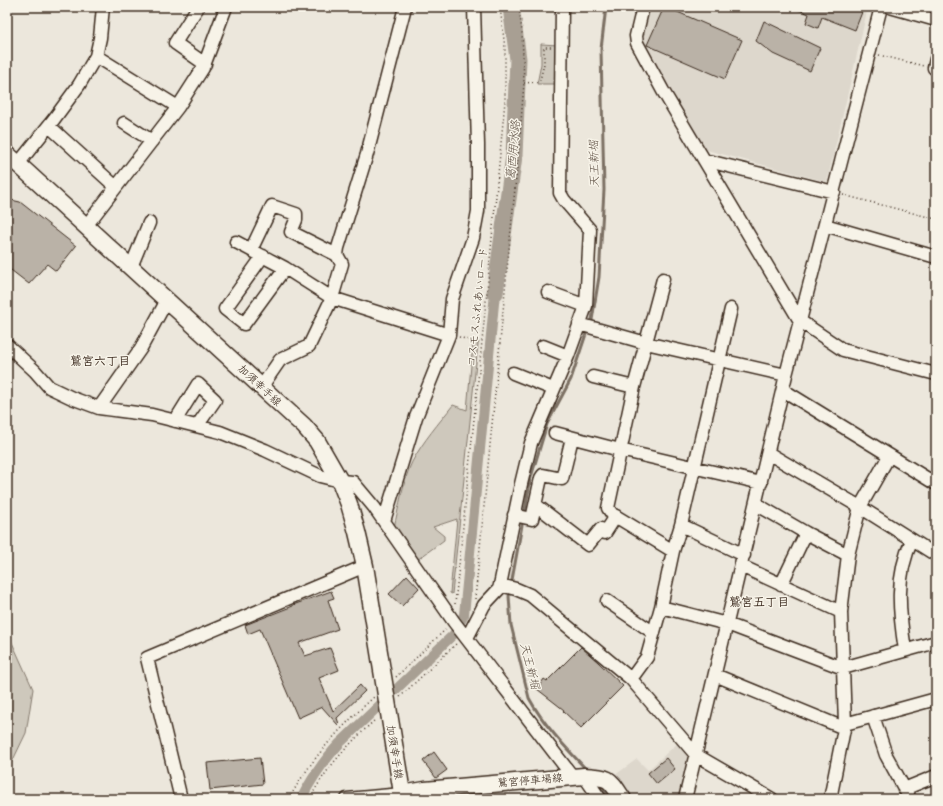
<svg xmlns="http://www.w3.org/2000/svg" width="943" height="806" font-family="'Shantell Sans','Klee One',sans-serif">
<style>
.built{fill:#ddd7cc}
.green{fill:#cec8bc;stroke:#84796d}
.lines{fill:none;stroke-linecap:round;stroke-linejoin:round}
.stream{stroke:#7c7064;stroke-width:3}
.canal{stroke:#a89f93;stroke-width:10}
.river{stroke:#a89f93;stroke-width:17}
.building{fill:#bab2a7;stroke:#3b2a1e}
.minor-casing{stroke:#3b2a1e;stroke-width:15}
.major-casing{stroke:#3b2a1e;stroke-width:19}
.path{stroke:#3b2a1e;stroke-width:1.5;stroke-dasharray:1 3;stroke-linecap:butt}
.minor{stroke:#f7f3e8;stroke-width:12}
.major{stroke:#f7f3e8;stroke-width:16}
.labels{text-anchor:middle;stroke-width:3;stroke-linejoin:round;paint-order:stroke}
.street-label{font-size:11px;fill:#3b2a1e;stroke:#f7f3e8}
.water-label{font-size:12px;font-style:italic;fill:#615347;stroke:#f7f3e8}
.neighbourhood-label{font-size:12px;font-weight:bold;fill:#3b2a1e;stroke:#f7f3e8}
</style>
<rect width="100%" height="100%" fill="#ece7dc"/>
<filter id="ink" filterUnits="userSpaceOnUse"><feTurbulence type="fractalNoise" baseFrequency=".025" numOctaves="2"/><feDisplacementMap in="SourceGraphic" scale="8" xChannelSelector="R" yChannelSelector="G"/><feConvolveMatrix kernelMatrix="1 2 1 2 8 2 1 2 1" color-interpolation-filters="sRGB"/></filter>
<g filter="url(#ink)">
<path class="built" d="M648,7H868L827,182L703,149L640,39Z
M680,741L692,755L680,799H632L615,775L637,759L648,770Z"/>
<path class="green" d="M541,44L558,45L555,84H537L541,64Z
M473,343L478,344L452,594L450,593L457,519L433,527L444,536V540L417,560L394,527C399,507 403,481 412,462C423,441 439,423 453,405L467,410Z
M7,636L10,638L33,689L26,733L13,760L7,766Z"/>
<g class="lines">
<path class="stream" d="M592,320L599,277L604,190L601,49L606,7
M525,510L531,477L547,424L571,379L586,334
M512,580L522,525
M509,596L511,625L529,698C543,724 565,747 585,768
M600,785L610,799"/>
<path class="canal" d="M301,799C312,778 324,760 340,743L454,634L464,615L495,293"/>
<path class="river" d="M495,293L514,156L518,59L511,7"/>
</g>
<path class="building" d="M664,7H666L742,40L725,79L647,45Z
M792,7H864L855,30L822,17L818,28L806,23L809,14Z
M764,21L820,48L810,71L773,54L756,41Z
M7,199L20,202L76,246L56,271L47,264L29,284L7,267Z
M407,575L419,588L402,606L389,594Z
M331,591L334,598L328,600L338,629L299,643L305,656L330,648L339,670L319,678L333,711L360,685L365,691L337,718L339,724L338,725L322,707L298,718L260,629L248,634L245,625L293,606V605Z
M581,647L598,662L623,686L581,728L563,711L564,710L537,689L544,679L547,681Z
M434,752L447,770L436,778L423,761Z
M260,758L263,784L210,790L207,763Z
M666,758L675,769L657,784L648,773Z"/>
<g class="lines">
<g class="minor-casing">
<path id="minor" d="M198,7L175,43L205,64
M643,7L636,36L637,43L663,91L800,321L843,350L936,374
M890,7L936,20
M96,56L178,107
M934,68L936,59
M124,123L152,141
M49,126L116,187
M704,160L834,192
M18,164L54,119L79,85L96,56L100,38L103,7
M825,225L936,257
M86,226L178,107L203,68L226,7
M236,242L285,268L332,298L449,335
M251,250L272,206L296,214V220L291,232L337,255
M263,256L225,309L244,324L285,268
M131,267L149,223
M663,279L634,387L608,508L612,514L673,551
M548,292L586,306
M579,324L646,343L786,375
M7,345L35,371L49,387L72,398L99,408L152,415L220,432L265,450L320,476L340,481L353,482L374,507L454,622L573,777
M543,346L568,356
M513,373L553,389
M593,377L634,387
M262,386L280,360L309,346L332,298L342,264L337,255L338,248L367,154L405,7
M783,390L936,484
M99,408L141,348L167,300
M175,421L198,384L215,400L197,426
M555,433L620,450L761,483
M768,453L860,507L936,555
M756,504L806,533L848,555
M536,505L588,545L601,529L605,533L616,516
M514,515L532,519L541,478L543,475L562,479L572,438
M384,521L416,417L449,335L452,299L473,238L478,211V145L474,7
M681,525L744,555
M741,566L841,612
M500,585L521,484L531,443L568,356L586,306L590,230L564,200L560,193L562,7
M781,585L806,533
M607,601L654,633
M661,607L727,624L843,668L936,642
M467,638L484,605L499,589L500,585L516,589L530,595L631,679L696,755L772,799
M905,650C899,612 895,576 912,540
M715,675L844,728
M631,679L647,657L661,607L673,551L681,525L731,309
M873,716L886,755L910,799
M845,724L936,699
M584,776L600,799
M904,789L936,776
M181,799L147,658L365,566
M347,799L402,794
M685,799L786,375L881,7
M830,799L845,724L841,612L848,555L860,507L889,456"/>
</g>
<g class="major-casing">
<path id="major" d="M7,154L304,426L317,441L340,481L349,504L357,532L365,566L403,799
M402,794L425,790L584,776C611,778 608,777 623,799"/>
</g>
<path class="path" d="M879,55L924,66
M524,83L537,82L540,80L544,64V47H552
M843,195L936,219
M459,337L482,344
M475,599L519,147L524,83L522,32L519,7
M455,604L484,322L505,101V48L500,7
M396,677L446,629
M400,697L457,643
M312,795C328,765 351,742 376,719
M289,799C312,757 339,729 374,697"/>
<use href="#minor" class="minor"/>
<use href="#major" class="major"/>
</g>
</g>
<g class="labels">
<g class="street-label">
<text transform="translate(477 307) rotate(-84)" y="4">コスモスふれあいロード</text>
<text transform="translate(260 385) rotate(43)" y="4">加須幸手線</text>
<text transform="translate(395 752) rotate(81)" y="4">加須幸手線</text>
<text transform="translate(530 780) rotate(-5)" y="4">鷲宮停車場線</text>
</g>
<g class="water-label">
<text transform="translate(513 150) rotate(-85)" y="4">葛西用水路</text>
<text transform="translate(594 164) rotate(-91)" y="4">天王新堀</text>
<text transform="translate(530 666) rotate(76)" y="4">天王新堀</text>
</g>
<g class="neighbourhood-label">
<text x="100" y="365">鷲宮六丁目</text>
<text x="759" y="606">鷲宮五丁目</text>
</g>
</g>
<rect width="943" height="806" fill="none" stroke="#f7f3e8" stroke-width="24"/>
<rect x="12" y="12" width="919" height="782" fill="none" stroke="#3b2a1e" stroke-width="1.5" filter="url(#ink)"/>
</svg>
